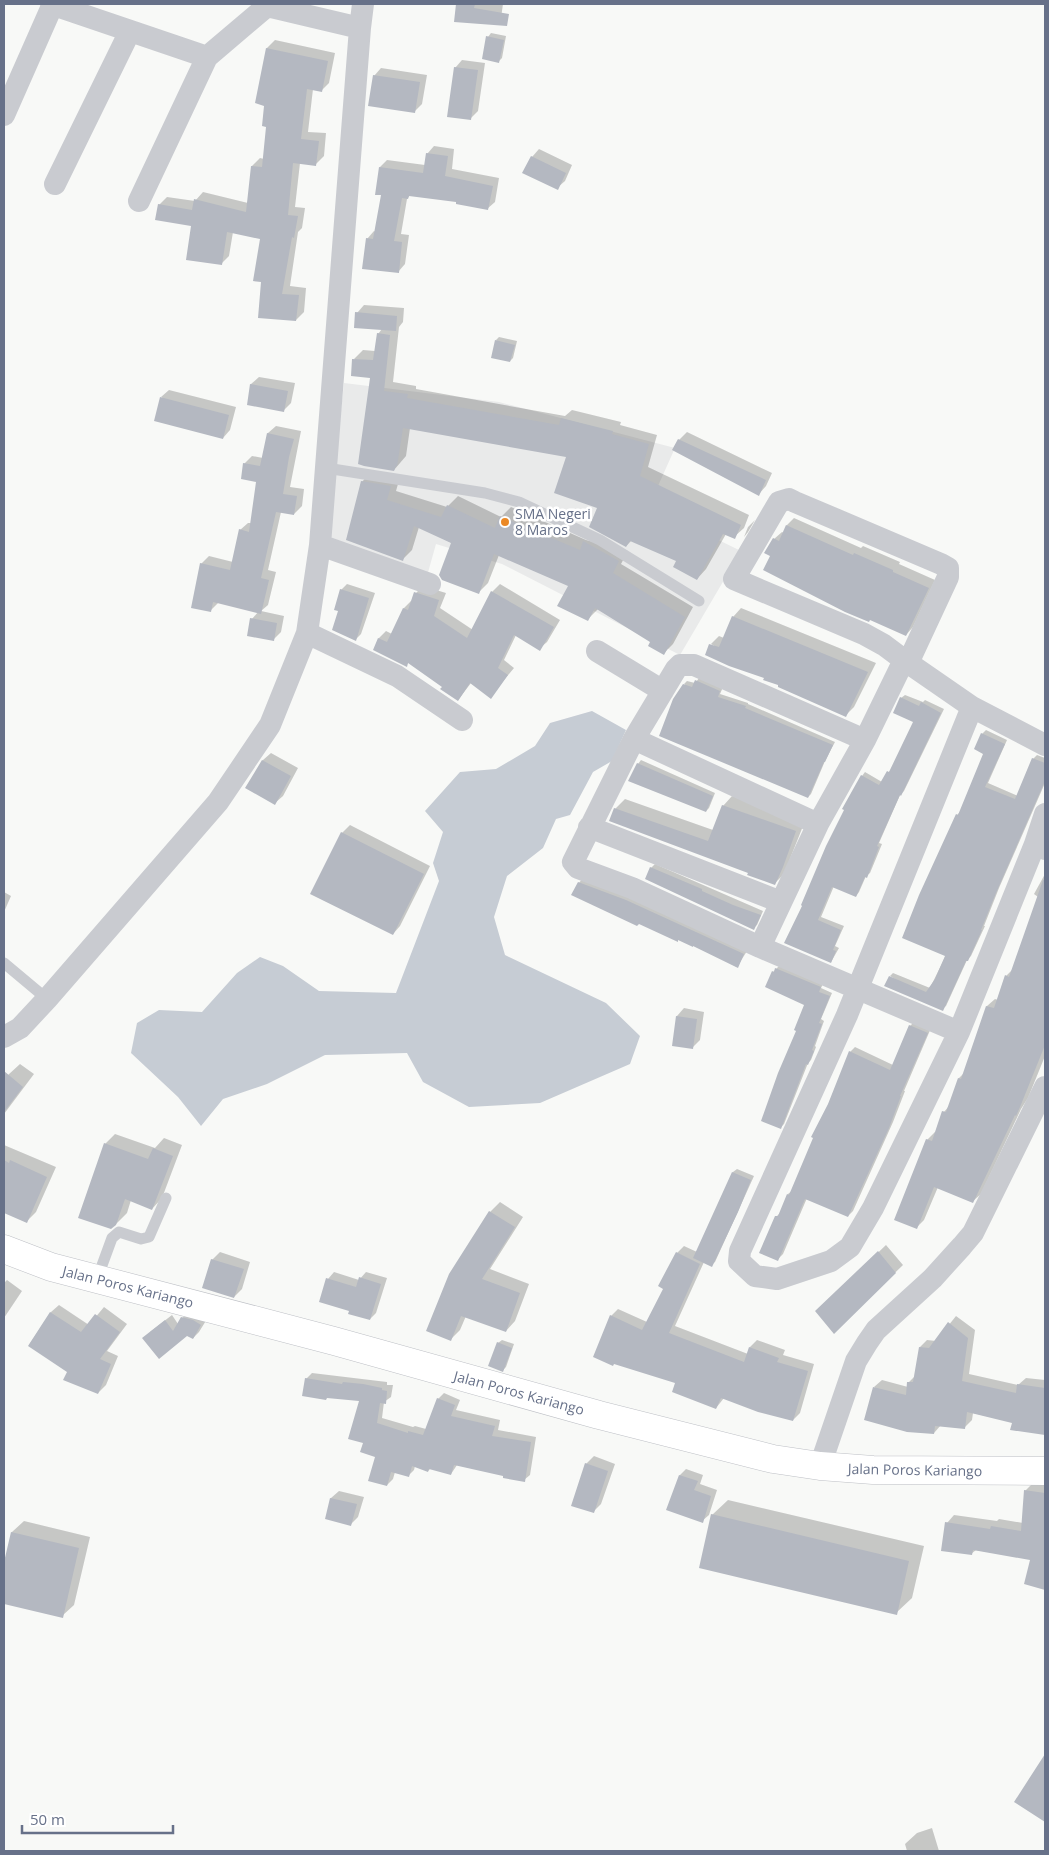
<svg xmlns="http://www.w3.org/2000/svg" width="1049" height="1855" font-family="'Open Sans',sans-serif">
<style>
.built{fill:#e9eaea}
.water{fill:#c6ccd4}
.shadow{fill:#0003}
.building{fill:#b4b8c1}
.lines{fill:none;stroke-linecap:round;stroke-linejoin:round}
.secondary-casing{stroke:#bec0c6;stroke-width:29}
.service{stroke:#c9cbd0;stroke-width:11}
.minor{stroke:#c9cbd0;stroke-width:22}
.secondary{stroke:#fff;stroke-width:28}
.poi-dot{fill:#eb8825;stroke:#fff;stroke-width:2}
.labels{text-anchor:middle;stroke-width:5;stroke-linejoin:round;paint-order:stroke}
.poi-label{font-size:14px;fill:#677189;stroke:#fff;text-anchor:start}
.street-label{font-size:14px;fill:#677189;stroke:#fff}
</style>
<rect width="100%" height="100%" fill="#f8f9f7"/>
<path class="built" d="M344,383L499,402L675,448L649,506L741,551L680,655L502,564L436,544L427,576L327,538Z"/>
<path class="water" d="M592,711L626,730L612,761L593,772L570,815L556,819L543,848L507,876L494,917L505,955L606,1003L640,1036L630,1064L540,1103L469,1107L423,1082L407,1053L325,1055L267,1084L223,1099L201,1126L178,1097L131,1053L137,1023L159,1010L202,1012L237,973L260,957L283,966L319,991L396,993L439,881L433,863L443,832L425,811L460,772L496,769L535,746L550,723Z"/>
<path class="shadow" d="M457,4H503L501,18L456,20Z
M491,33L506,36L502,58L499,61L488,37Z
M275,40L335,53L329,83L321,91L313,89L308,132L326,133L324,156L316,164L300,163L295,207L305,208L302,228L298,232L290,286L306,288L304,312L296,320L263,281L261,238L233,232L229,256L221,264L192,225L159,205L167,197L195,201L203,192L248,203L252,166L260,158L264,159L267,126V48Z
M462,60L485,63L478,111L470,119L455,68Z
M381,68L427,75L422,104L414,112L374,76Z
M434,146L454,149L452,169L499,178L495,202L487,209L458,201L410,195L407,199L401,234L409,235L405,264L398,272L367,239L374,231L376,232L382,194L380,167L387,160L425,165L427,154Z
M539,149L572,165L565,181L557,188L532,157Z
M364,305L404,308L403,322L399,327L393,382L416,386V389L565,416L572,410L621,422L620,425L657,435L648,467L749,515L744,528L734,537L726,534L706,569L697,579L678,560L632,540L626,546L599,507L568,456L410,428L406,456L394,470L372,377L354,359L363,350L375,351L378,334L382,329L357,313Z
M499,337L517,341L513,358L510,361L496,340Z
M259,377L295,383L291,403L284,410L248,404L251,384Z
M169,390L236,407L230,430L223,438L161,397Z
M276,426L301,431L290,487L304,489L302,506L294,514L281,512L268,570L276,572L268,605L261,611L284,616L281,632L273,640L252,619L258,612L219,602L210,611L201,564L209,556L233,562L240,530L248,523H252L257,481L244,464L252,456L263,458L268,433Z
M687,432L772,473L766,486L759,494L679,440Z
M371,472L400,477L396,491L447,507L458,496L501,517L511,507L586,540L628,551L621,564L693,607L673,644L663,654L652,642L598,609L588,619L569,585L499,555L488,583L479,592L452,543L419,527L412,550L403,559L362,482Z
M794,518L861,548L863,546L900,562L899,564L935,580L913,627L906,635L771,555L774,539L782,532L784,533L787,525Z
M755,520L748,532L744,537L748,527Z
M347,584L375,593L361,634L355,640L340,611L341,590Z
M500,584L560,620L547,642L539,649L516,635L504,660L514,668L490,697L471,683L458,700L443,686L409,662L406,665L374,649L379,638L386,631L392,634L404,608L411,601L413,602L416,593L423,586L446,593L440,608L473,630L492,592Z
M741,608L876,663L854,707L846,715L780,685L711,644L719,636L724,638L733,617Z
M700,677L723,687L720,694L748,703V704L835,742L825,761L811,794L808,797L684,684L687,681L695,683Z
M905,695L923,702L925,700L944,709L904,791L900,795L879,843L882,844L870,873L866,876L859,892L856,896L834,886L821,917L844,926L835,946L839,948L831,962L786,942L862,776L865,772L882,782L892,768L915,721L901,698Z
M986,730L1007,740L988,783L1018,796L1033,759L1037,755L1045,758V783L999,888L984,926H985L971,956L967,960L946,1006L942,1009L890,976L893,973L930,988L946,955L957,815L960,812L985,753L982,734Z
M271,753L298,768L283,796L275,803L247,788L263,760Z
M641,760L715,793L709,808L706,811L638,764Z
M732,796L805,821L784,874L774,884L615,809L625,799L713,830L723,806Z
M350,825L430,866L400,926L393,934L342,833Z
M655,864L763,911L757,925L753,928L651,868Z
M1045,874V958L1043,965L1045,966V1056L1028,1098L1021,1109L981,1194L973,1201L938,1187L924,1220L917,1227L927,1140L935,1132L936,1133L944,1112L949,1106L959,1078L964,1073L987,1006L995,999L998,1000L1006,976L1013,969L1038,897L1034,894Z
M582,879L630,897L747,951L737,967L579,883Z
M4,892L11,896L4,912Z
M780,965L823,984L821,988L832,993L821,1019L824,1021L815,1046L816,1047L811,1060L808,1063L784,1124L781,1127L798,1030L806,1005L773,972Z
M684,1008L704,1012L700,1040L692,1048L673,1045L677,1016Z
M915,1021L931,1028L904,1091H905L893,1122L853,1211L848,1216L807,1198L783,1254L778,1259L776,1217L781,1212L788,1194L793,1190L850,1052L855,1047L893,1065L910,1026Z
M20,1064L34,1074L4,1114V1086L8,1075Z
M115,1134L155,1148L164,1138L182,1145L162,1198L152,1209L131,1200L127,1213L116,1224L105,1144Z
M4,1145L56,1167L36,1212L26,1222L5,1212L4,1215Z
M737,1169L754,1176L715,1262L711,1265L704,1262L675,1326L748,1354L750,1347L757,1340L785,1350L783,1355L814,1364L800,1413L793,1420L724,1398L716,1408L677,1382L611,1316L618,1309L647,1322L665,1288L677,1253L684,1246L697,1252L733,1172Z
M500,1202L523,1217L490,1269L529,1284L515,1321L506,1331L466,1316L460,1330L451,1339L450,1275L490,1212Z
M886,1245L903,1265L834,1332L817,1311Z
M220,1252L250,1262L242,1289L234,1297L212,1260Z
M334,1272L359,1280L366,1272L387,1278L376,1313L370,1319L350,1310L328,1279Z
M7,1280L22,1291L4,1318V1283Z
M59,1305L89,1325L104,1307L127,1324L107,1351L118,1356L106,1385L98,1393L29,1345L51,1312Z
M188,1311L207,1319L199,1332L193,1338L186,1334L150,1332L172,1315L178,1324Z
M956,1316L975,1330L969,1374L1018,1385L1026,1378L1045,1380V1427L1039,1433L1013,1422L973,1413L972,1420L964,1428L941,1425L934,1433L874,1387L882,1380L908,1387V1383L915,1376L920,1347L927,1340L936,1341Z
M502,1340L514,1344L506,1367L503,1370L498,1343Z
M312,1373L387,1382V1385H393L391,1397L384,1402L382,1418L413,1427L415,1426L426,1429L438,1399L444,1393L460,1400L456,1410L500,1420L498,1430L536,1437L530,1475L524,1480L457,1465L451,1474L431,1468L428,1471L415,1466L414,1470L408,1476L395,1472L393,1479L387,1485L377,1456L364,1443L361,1400L306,1379Z
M594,1456L615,1464L601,1504L593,1512L586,1464Z
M686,1469L703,1475L700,1484L717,1490L709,1515L702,1521L668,1509L680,1475Z
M1033,1483L1045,1485V1589L1026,1583L1032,1559L976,1550L971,1554L947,1523L954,1515L997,1521L999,1519L1023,1523L1025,1491Z
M339,1491L364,1497L358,1517L351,1524L326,1518L331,1498Z
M728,1500L924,1546L912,1598L896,1613L712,1515Z
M24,1521L90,1537L74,1605L62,1616L4,1602V1567L12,1532Z
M1045,1756V1812L1040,1817L1016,1801Z
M932,1828L939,1851H907L905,1844L917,1833Z"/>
<path class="building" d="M456,4H475L474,8L509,14L507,26L454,22Z
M486,36L504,40L499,63L482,59Z
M266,48L328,61L322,92L307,89L301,139L319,141L316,166L293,163L288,215L298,216L294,238L292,237L282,294L299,295L296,321L258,318L261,282L253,281L260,239L227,232L222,265L186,260L191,226L155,220L158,204L192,210L194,199L246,212L251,166L262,167L266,127L262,126L264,106L255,103Z
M454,67L478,70L471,120L447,117Z
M373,75L420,82L415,113L368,106Z
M426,153L448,156L445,176L493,186L488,210L456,204V202L409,196L408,199L402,198L394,241L402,242L399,273L362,269L366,238L373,239L381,195H375L379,167L423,173Z
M531,156L566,173L558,190L522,173Z
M355,312L397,316L396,331L354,328Z
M377,333L390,335L384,391L408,394L407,398L559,425L561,418L613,431L612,434L649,444L640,476L741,525L735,539L723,534L697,580L673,567L676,561L630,541L626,547L589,527L597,508L554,493L566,457L403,428L397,466H396L394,471L364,466L358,464L370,378L351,376L352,359L373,360Z
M495,340L515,345L510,362L491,358Z
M250,384L288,391L284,412L247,405Z
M160,397L229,415L223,439L154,421Z
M267,433L294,439L289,457L283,494L297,496L294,515L276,512L261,578L269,580L261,614L213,602L211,612L191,608L200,563L230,570L239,529L249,532L256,482L241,479L243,463L260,466Z
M678,439L766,480L759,496L672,450Z
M361,481L391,486L387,500L441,517L447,505L495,528L500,516L580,550L583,541L619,561L613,573L685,617L664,655L648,646L650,642L595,608L588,621L557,606L568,586L494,554L479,594L442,580L439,575L451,543L414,526L403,561L346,540Z
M786,525L853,555L854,553L893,570V572L929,588L906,636L870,620L869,622L845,612L763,570L770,556L764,553L773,538L779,541Z
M340,589L369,598L356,641L332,630L338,611L334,610Z
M491,591L554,627L540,651L514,635L498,668L508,675L491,699L470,683L458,701L440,689L442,687L408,663L407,667L373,650L378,638L387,642L403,608L408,610L414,592L439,600L434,616L467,638Z
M732,616L868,672L846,717L778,687V685L763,680L764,678L729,666L705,655L709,644L719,647Z
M250,618L277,623L274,641L247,636Z
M695,680L720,691L718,697L746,706L745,708L833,745L825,762H824L808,798L659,736L673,699L683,684L692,687Z
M900,697L919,706L921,702L941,713L901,796L900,795L877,846L879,847L867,878L865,877L856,897L832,887L818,920L841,930L833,950L836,951L831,963L784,943L802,906L801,905L826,846L844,810L842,809L861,775L879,785L887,771L889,772L913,722L893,713Z
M981,733L1005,744L985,787L1015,799L1032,758L1045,763V781L996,893L981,930H982L968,961H966L943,1011L884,986L889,976L926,992L935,979L945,956L902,938L919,895L956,814L958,815L983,754L974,749Z
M262,760L291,776L275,805L245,788Z
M637,763L713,796L706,812L628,781Z
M722,805L796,831L783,867L775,885L747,875L748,873L609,821L614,808L708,841Z
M341,832L424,874L393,935L310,894Z
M650,867L702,889V891L733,905L761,915L754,930L645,879Z
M1043,880H1045V1045L1020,1107L1016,1116L1015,1115L973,1203L934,1187L917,1229L894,1220L926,1139L932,1141L942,1111L946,1112L958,1078L961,1079L986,1006L994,1008L1005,975L1009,977Z
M578,882L626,900L744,954L738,968L693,946V947L678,940V942L639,924L637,926L571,895Z
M775,968L821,987L819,992L830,996L819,1023L822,1024L812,1050L814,1051L808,1065L806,1064L781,1129L761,1121L778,1073L796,1031L794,1030L804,1005L765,987L772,971L774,972Z
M676,1016L697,1019L693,1049L672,1046Z
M909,1025L928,1033L900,1096H901L889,1128L848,1217L805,1199L778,1261L759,1253L775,1216H778L787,1194L789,1195L813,1138L811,1137L828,1104L849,1051L890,1070Z
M4,1071L23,1087L4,1112Z
M104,1143L148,1159L153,1148L173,1156L152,1210L125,1199L116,1225L111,1229L78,1218Z
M4,1160L9,1163L10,1160L47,1177L27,1223L4,1213Z
M732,1172L751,1180L738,1212L712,1267L693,1258Z
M489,1211L515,1227L482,1279L520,1293L506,1332L461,1316L451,1341L426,1331L449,1274Z
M878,1251L896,1273L834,1334L815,1311Z
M676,1252L700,1264L669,1333L744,1362L749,1347L779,1358L777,1362L808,1371L793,1421L758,1412L721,1398L716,1409L672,1392L675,1383L614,1364L613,1366L593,1357L610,1315L642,1330L663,1289L658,1286Z
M211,1259L244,1269L234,1298L202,1288Z
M359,1277L381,1284L370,1320L348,1314L349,1311L319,1302L326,1278L356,1287Z
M50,1312L81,1332L95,1314L120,1332L100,1359L111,1364L98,1394L63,1380L67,1372L28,1346Z
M181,1317L193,1320L201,1325L193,1339L187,1336L159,1359L142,1338L165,1320L173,1331Z
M948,1322L968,1338L962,1381L1016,1393L1017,1384L1045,1388V1435L1010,1430L1012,1423L967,1412L965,1429L935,1426L934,1434L907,1432L864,1420L873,1387L906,1395L907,1382H913L919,1347L929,1348Z
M497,1342L512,1348L503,1372L488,1366Z
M305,1378L342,1384L343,1382L363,1384L382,1388V1390L387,1391L386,1404L380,1403L377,1423L408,1433V1431L423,1435L437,1398L455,1405L451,1416L495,1426L492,1436L531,1442L525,1482L503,1478V1476L454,1465L451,1475L429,1469L428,1472L412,1466L409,1477L391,1472L387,1486L368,1481L375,1457L360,1452L363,1443L348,1439L359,1401L327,1398L326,1400L302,1396Z
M585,1463L608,1471L594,1513L571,1506Z
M679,1475L698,1481L694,1490L711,1496L703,1523L666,1510Z
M1024,1490L1045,1493V1590L1024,1584L1030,1560L973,1550L972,1555L941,1551L945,1522L990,1529L991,1526L1021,1531Z
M330,1498L357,1504L351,1526L325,1519Z
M711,1514L909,1561L897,1615L699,1568Z
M11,1532L79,1548L63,1618L4,1604V1562Z
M1045,1754V1822L1014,1802Z"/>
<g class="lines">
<g class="secondary-casing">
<path id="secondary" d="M4,1249L51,1267L334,1341L599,1415L773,1459L820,1466L873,1470L1045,1471"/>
</g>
<path class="service" d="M326,468L485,493L519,502L600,540L699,601
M4,963L47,999
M97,1279L112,1238L119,1232L141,1239L149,1237L166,1198"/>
<path class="minor" d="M51,4L207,57
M4,115L53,4
M55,184L130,31
M139,201L207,57L267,6L360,28
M320,545L430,584
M307,633L397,676L462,720
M597,651L663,691
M904,660L884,645L864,634L734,579L779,502L789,499L795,502L941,564L948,568V577L908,663
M634,739L818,824
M865,740L694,665H680L676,669L634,739L573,862L578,868L632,888L760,947L959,1032L1035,844
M1045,814L1035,844L1045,849
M589,827L781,902
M760,947L818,824L865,740L904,660L972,707L1045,745
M959,1032L873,1208L850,1247L831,1261L777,1279L755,1276L739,1261L740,1251L847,1015L972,707
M4,1037L20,1028L47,999L218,802L270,725L307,633L320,545L360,28L363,4
M820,1466L856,1361L867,1343L876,1330L933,1278L962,1246L973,1233L1045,1087"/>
<use href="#secondary" class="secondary"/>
</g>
<circle class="poi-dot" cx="505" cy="522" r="5"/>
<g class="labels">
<g class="poi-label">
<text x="515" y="519">SMA Negeri<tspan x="515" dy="16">8 Maros</tspan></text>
</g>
<g class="street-label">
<text transform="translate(128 1287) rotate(14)" y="5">Jalan Poros Kariango</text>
<text transform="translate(519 1393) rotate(15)" y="5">Jalan Poros Kariango</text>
<text transform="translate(915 1470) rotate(1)" y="5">Jalan Poros Kariango</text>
</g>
</g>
<rect width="1049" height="1855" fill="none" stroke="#677189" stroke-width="10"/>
<path d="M22 1825v8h151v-8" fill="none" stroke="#677189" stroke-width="2.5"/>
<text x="30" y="1825" font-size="15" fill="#677189" stroke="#ffffff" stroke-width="4" paint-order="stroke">50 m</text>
</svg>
